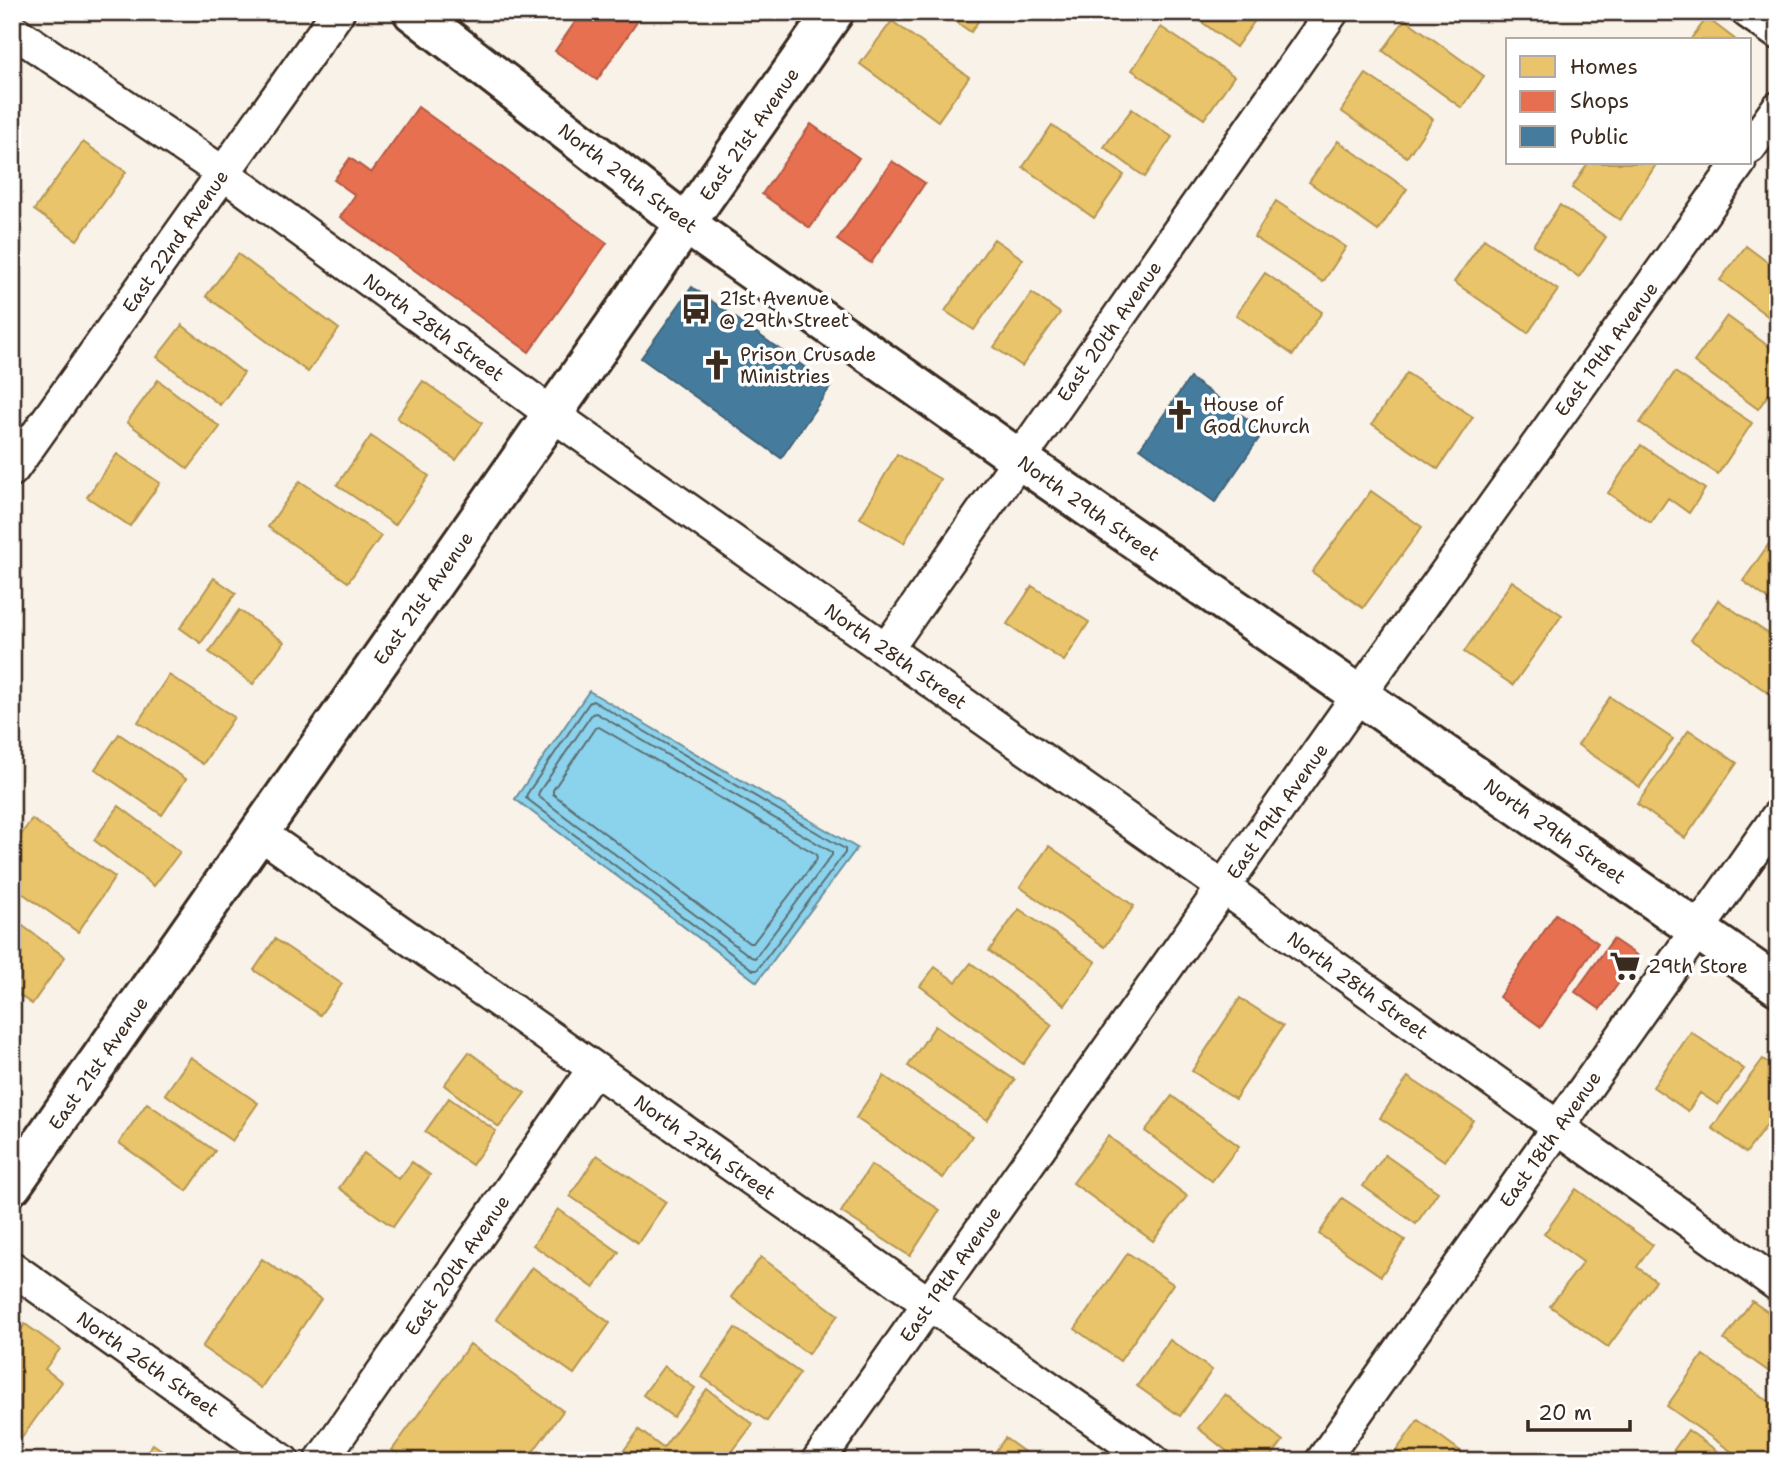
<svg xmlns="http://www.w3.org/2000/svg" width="1790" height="1473" font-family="'Shantell Sans',sans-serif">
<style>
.water{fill:#8bd2ec;stroke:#6b8f9a;stroke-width:2}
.homes{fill:#e9c46a;stroke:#b59653;stroke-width:2}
.shops{fill:#e76f51;stroke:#b35a42;stroke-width:2}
.public{fill:#457b9d;stroke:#426377;stroke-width:2}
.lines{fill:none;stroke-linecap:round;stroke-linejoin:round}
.shore{stroke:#5b6d70;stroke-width:2}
.street-casing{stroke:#3b2a1e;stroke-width:37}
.secondary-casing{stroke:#3b2a1e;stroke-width:44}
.street{stroke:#fff;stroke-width:32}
.secondary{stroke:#fff;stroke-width:38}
.labels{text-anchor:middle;stroke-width:7;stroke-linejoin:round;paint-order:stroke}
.street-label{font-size:19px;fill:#3b2a1e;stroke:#fff}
.poi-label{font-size:19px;fill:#3b2a1e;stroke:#fff;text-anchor:start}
</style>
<rect width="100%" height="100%" fill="#f8f2e9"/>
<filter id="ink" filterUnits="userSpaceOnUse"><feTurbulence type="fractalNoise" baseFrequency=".0143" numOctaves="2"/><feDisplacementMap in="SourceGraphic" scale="14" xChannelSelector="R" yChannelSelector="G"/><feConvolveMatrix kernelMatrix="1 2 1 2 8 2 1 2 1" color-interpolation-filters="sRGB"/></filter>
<g filter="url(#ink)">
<path class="water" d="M589,691L857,848L757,982L515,799Z"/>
<path class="homes" d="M942,12H984L971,32Z
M1188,12H1261L1236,47Z
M1707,18L1736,40H1690Z
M1405,19L1484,76L1462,108L1383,51Z
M892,21L969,77L938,121L860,64Z
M1161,27L1234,76L1204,119L1132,70Z
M1366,74L1433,119L1407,157L1341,111Z
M1132,109L1172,137L1145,177L1104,147Z
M1052,125L1124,175L1094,218L1023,167Z
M1338,141L1407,189L1378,231L1309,182Z
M83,142L126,172L77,240L34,210Z
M1588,163H1657L1620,220L1572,188Z
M1276,201L1346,247L1323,282L1254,237Z
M1560,205L1606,237L1579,277L1533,245Z
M994,239L1023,259L974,330L945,311Z
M1484,239L1558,290L1528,333L1454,282Z
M1746,246L1778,270V324L1720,280Z
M238,254L339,329L308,372L206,296Z
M1265,273L1322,312L1293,355L1236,315Z
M1032,293L1060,313L1022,366L994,347Z
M1727,316L1778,353V381L1758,409L1694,362Z
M182,325L244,373L220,405L157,357Z
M1675,372L1752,423L1718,474L1640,423Z
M1407,373L1473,417L1438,469L1372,424Z
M158,380L220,427L188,469L127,422Z
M423,381L482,423L456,460L397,418Z
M371,436L429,476L395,525L337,485Z
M1641,445L1705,489L1689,513L1668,498L1651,523L1608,493Z
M117,454L160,483L130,526L87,497Z
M897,454L940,479L904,543L860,518Z
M300,481L381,536L348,582L268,527Z
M1371,491L1422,527L1363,608L1312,572Z
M1778,531V606L1743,581Z
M214,578L236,593L201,643L180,628Z
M1512,581L1562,615L1513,685L1464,652Z
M1032,586L1089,622L1064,661L1007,624Z
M1718,600L1778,640V695L1776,698L1691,640Z
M239,610L284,642L253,684L209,652Z
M169,675L234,717L203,764L138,722Z
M1610,697L1673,739L1640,787L1578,745Z
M1689,730L1737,763L1685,838L1637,804Z
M119,734L186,779L162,815L95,769Z
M119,806L180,852L154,886L94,840Z
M32,819L115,877L78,932L12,886V848Z
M1049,846L1134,906L1105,947L1020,887Z
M1019,909L1096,962L1065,1005L989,951Z
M12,918L65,957L32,1004L12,990Z
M275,939L342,984L320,1015L254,970Z
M971,963L1052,1025L1023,1064L920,986L935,967L956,982Z
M1240,998L1283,1026L1235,1099L1192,1071Z
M935,1026L1015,1080L987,1120L908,1066Z
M1691,1032L1744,1069L1718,1105L1700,1093L1688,1111L1653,1087Z
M469,1052L525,1093L499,1127L444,1085Z
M191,1057L258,1103L232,1141L165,1094Z
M1763,1059L1778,1070V1110L1746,1153L1712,1128Z
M884,1076L972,1136L943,1178L856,1118Z
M1408,1077L1473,1120L1445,1161L1380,1118Z
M1172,1096L1239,1146L1212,1181L1145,1131Z
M449,1098L496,1131L472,1165L425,1132Z
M147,1103L215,1151L187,1191L119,1143Z
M1108,1136L1187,1196L1153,1241L1073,1183Z
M364,1153L399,1179L412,1162L430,1175L393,1227L339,1188Z
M597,1155L666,1202L638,1243L570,1196Z
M1385,1155L1438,1192L1416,1224L1363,1186Z
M871,1165L940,1210L910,1256L841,1212Z
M1576,1189L1653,1245L1637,1267L1656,1281L1608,1347L1550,1306L1583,1262L1544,1234Z
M1342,1198L1405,1240L1381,1276L1319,1234Z
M558,1209L619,1252L594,1288L533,1245Z
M1128,1253L1173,1284L1120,1361L1075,1329Z
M761,1257L838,1315L808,1354L731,1297Z
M262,1259L321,1299L261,1388L202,1347Z
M532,1267L610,1323L574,1374L496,1319Z
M1752,1301L1778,1319V1378L1724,1340Z
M25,1324L60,1349L45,1369L62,1382L12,1451V1343Z
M735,1328L800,1373L767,1421L702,1377Z
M1170,1340L1212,1370L1180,1416L1137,1386Z
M470,1344L563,1411L526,1461H406L392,1450Z
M1703,1355L1778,1408V1442L1765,1461H1745L1667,1406Z
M664,1366L695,1388L673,1417L643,1395Z
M707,1389L753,1424L725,1461H616L639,1430L663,1448Z
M1225,1394L1283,1441L1268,1461H1239L1198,1428Z
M1418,1420L1474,1461H1389Z
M1688,1430L1731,1461H1666Z
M1005,1438L1037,1461H989Z
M153,1444L178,1461H141Z"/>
<path class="shops" d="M582,12H644L597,80L555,51Z
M418,107L607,243L529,352L340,217L355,195L334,180L350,158L371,173Z
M811,124L859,158L810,228L762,194Z
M892,161L925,183L871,263L837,240Z
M1556,914L1598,943L1541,1027L1499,997Z
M1613,939L1638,956L1600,1009L1575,992Z"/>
<path class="public" d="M692,287L831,386L781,458L641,358Z
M1190,378L1264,431L1215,502L1140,448Z"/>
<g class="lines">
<path class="shore" d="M593,701L845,849V853L757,970H753L526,798L527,794L589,703Z
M596,713L832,852V855L755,958L751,957L538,796L539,792L592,714Z
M599,727L816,854L817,859L753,943H749L553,794V790L595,728Z"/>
<g class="street-casing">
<path id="street" d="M1748,12L1778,33
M12,30L223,173L552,414L1223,887L1778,1285
M1750,147L1778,108
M12,470L338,12
M886,650L1332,12
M258,832L1153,1461
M12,1268L283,1461
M321,1461L594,1069
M818,1461L1358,696L1739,163
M1322,1461L1778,816"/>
</g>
<g class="secondary-casing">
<path id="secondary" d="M413,12L686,224L1019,459L1778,986
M12,1185L834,12"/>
</g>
<use href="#street" class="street"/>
<use href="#secondary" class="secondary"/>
</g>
</g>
<defs>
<g id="bus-bare" transform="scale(2.415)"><path d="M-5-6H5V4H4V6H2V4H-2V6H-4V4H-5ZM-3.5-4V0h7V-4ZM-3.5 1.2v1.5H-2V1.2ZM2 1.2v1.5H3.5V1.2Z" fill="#3b2a1e" stroke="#fff" stroke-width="2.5" paint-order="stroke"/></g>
<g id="church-bare" transform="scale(2.415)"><path d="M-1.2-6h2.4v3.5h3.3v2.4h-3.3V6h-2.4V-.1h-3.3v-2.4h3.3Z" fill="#3b2a1e" stroke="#fff" stroke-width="2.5" paint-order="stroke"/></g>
<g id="supermarket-bare" transform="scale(2.415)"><path d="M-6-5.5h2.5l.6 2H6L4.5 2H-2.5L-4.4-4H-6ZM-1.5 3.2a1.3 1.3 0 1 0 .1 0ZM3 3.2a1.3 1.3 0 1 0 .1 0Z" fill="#3b2a1e" stroke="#fff" stroke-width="2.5" paint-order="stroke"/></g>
</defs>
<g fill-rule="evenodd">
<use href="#bus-bare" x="696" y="309"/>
<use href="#church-bare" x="717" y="365"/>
<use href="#church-bare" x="1180" y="415"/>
<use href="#supermarket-bare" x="1625" y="966"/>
</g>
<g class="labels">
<g class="street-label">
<text transform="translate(749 134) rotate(-55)" y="7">East 21st Avenue</text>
<text transform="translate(628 178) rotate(37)" y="7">North 29th Street</text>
<text transform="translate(175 241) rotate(-55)" y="7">East 22nd Avenue</text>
<text transform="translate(434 327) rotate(36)" y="7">North 28th Street</text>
<text transform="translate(1109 331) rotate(-55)" y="7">East 20th Avenue</text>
<text transform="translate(1606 349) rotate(-54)" y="7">East 19th Avenue</text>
<text transform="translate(1089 508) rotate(35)" y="7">North 29th Street</text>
<text transform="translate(423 598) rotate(-55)" y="7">East 21st Avenue</text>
<text transform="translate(896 656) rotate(35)" y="7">North 28th Street</text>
<text transform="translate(1277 811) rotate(-55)" y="7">East 19th Avenue</text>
<text transform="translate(1555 831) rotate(35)" y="7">North 29th Street</text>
<text transform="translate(1358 985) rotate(36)" y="7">North 28th Street</text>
<text transform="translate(98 1063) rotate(-55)" y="7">East 21st Avenue</text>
<text transform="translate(1550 1139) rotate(-55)" y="7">East 18th Avenue</text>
<text transform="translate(705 1147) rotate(35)" y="7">North 27th Street</text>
<text transform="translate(457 1265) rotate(-55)" y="7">East 20th Avenue</text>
<text transform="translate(950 1274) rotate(-55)" y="7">East 19th Avenue</text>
<text transform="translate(148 1364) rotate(35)" y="7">North 26th Street</text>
</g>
<g class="poi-label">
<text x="719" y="305">21st Avenue<tspan x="719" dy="22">@ 29th Street</tspan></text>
<text x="740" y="361">Prison Crusade<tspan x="740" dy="22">Ministries</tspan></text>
<text x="1203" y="411">House of<tspan x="1203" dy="22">God Church</tspan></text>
<text x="1648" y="973">29th Store</text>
</g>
</g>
<rect width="1790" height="1473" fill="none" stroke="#fff" stroke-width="42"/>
<rect x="21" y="21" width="1748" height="1431" fill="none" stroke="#3b2a1e" stroke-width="2.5" filter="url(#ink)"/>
<rect x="1506" y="38" width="245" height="126" fill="#ffffff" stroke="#b1aaa5" stroke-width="2"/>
<rect x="1520" y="56" width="35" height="21" fill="#e9c46a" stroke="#b1aaa5" stroke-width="2"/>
<text x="1570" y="74" font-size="21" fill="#3b2a1e">Homes</text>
<rect x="1520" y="91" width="35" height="21" fill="#e76f51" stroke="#b1aaa5" stroke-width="2"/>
<text x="1570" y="108" font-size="21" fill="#3b2a1e">Shops</text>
<rect x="1520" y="126" width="35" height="21" fill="#457b9d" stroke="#b1aaa5" stroke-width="2"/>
<text x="1570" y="144" font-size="21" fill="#3b2a1e">Public</text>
<path d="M1528 1420v10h102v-10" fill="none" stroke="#3b2a1e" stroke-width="3.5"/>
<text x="1538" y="1420" font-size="21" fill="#3b2a1e" stroke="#ffffff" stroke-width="5" paint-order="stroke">20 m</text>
</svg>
